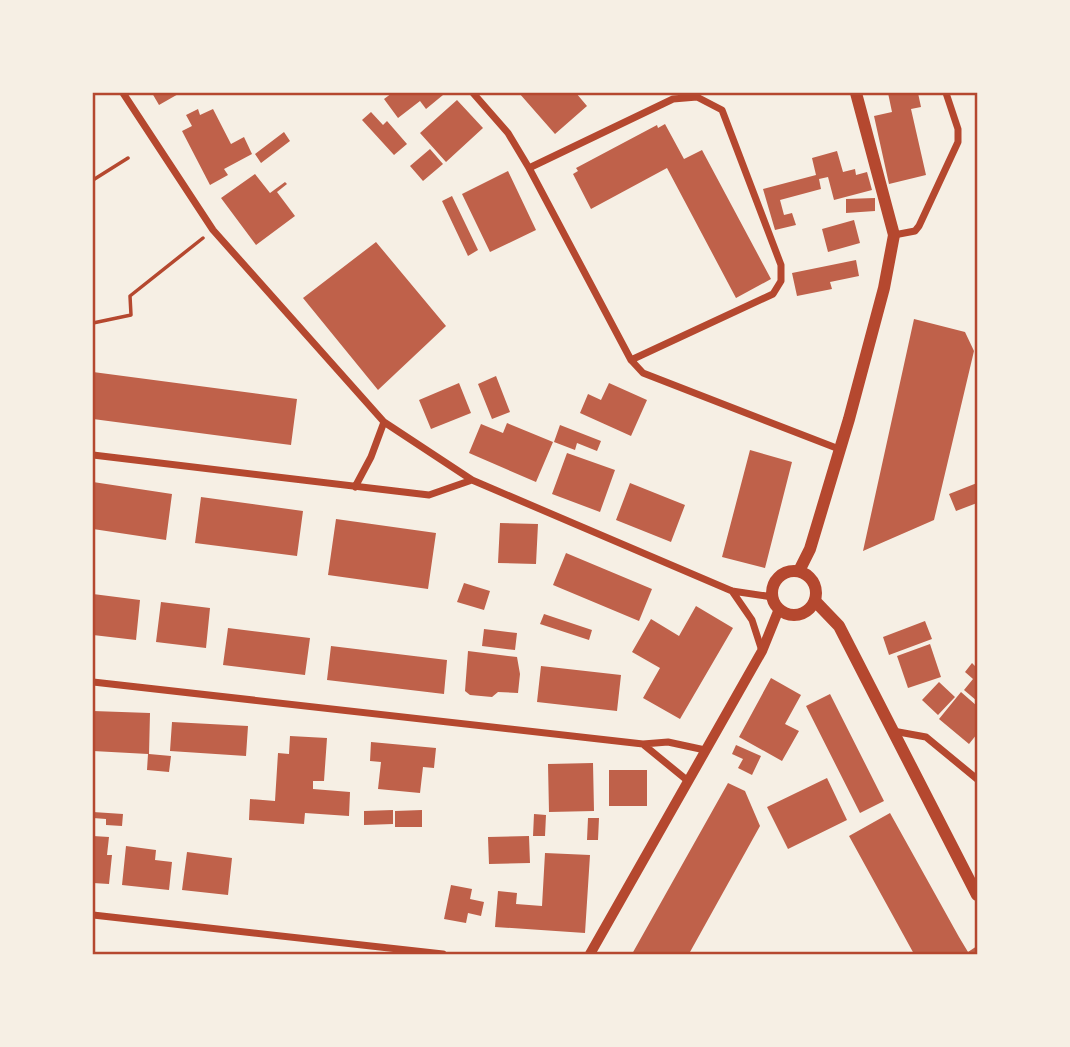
<svg xmlns="http://www.w3.org/2000/svg" width="1070" height="1047" font-family="'Fira Sans',sans-serif">
<style>
.building{fill:#bf614a}
.lines{fill:none;stroke-linecap:round;stroke-linejoin:round}
.path{stroke:#b5482f;stroke-width:3.5}
.minor{stroke:#b5482f;stroke-width:7}
.tertiary{stroke:#b5482f;stroke-width:10}
.primary{stroke:#b5482f;stroke-width:12}
.neatline{fill:none;stroke:#b5482f;stroke-width:2.5}
</style>
<rect width="100%" height="100%" fill="#f6efe4"/>
<path class="building" d="M152,93H180L159,105Z
M392,93H441L443,95L426,109L420,101L398,118L384,99Z
M519,93H576L587,106L555,134Z
M888,93H918L921,107L911,109L926,175L889,184L874,116L892,112Z
M457,100L483,128L446,162L420,133Z
M198,109L200,115L213,109L231,144L244,137L252,154L224,169L228,175L210,185L182,131L192,126L186,115Z
M371,112L383,125L387,121L407,144L394,155L362,120Z
M665,124L684,159L702,150L771,279L736,298L667,168L591,209L573,174L578,171L576,168L657,125L658,128Z
M284,132L290,141L261,163L255,154Z
M430,149L443,164L423,181L410,166Z
M837,151L843,172L855,169L856,175L867,172L872,190L834,200L828,177L819,179L821,189L780,200L784,215L792,213L796,225L775,230L763,189L816,175L812,158Z
M508,171L536,230L490,252L462,194Z
M255,174L270,193L285,182L287,184L277,192L295,216L256,245L221,198Z
M452,196L478,250L468,256L442,201Z
M875,198V211L846,213V199Z
M854,220L860,243L828,252L822,229Z
M376,242L446,326L378,390L303,298Z
M856,260L859,276L830,282L832,289L797,296L792,273Z
M914,319L965,332L974,351L934,520L863,551Z
M93,372L297,399L291,445L93,419Z
M496,376L510,412L492,419L478,384Z
M459,383L471,413L431,429L419,400Z
M609,383L647,400L631,436L580,413L588,394L601,400Z
M507,423L553,442L536,482L469,453L481,424L503,433Z
M560,425L601,441L597,451L577,443L575,450L554,442Z
M750,450L792,462L765,568L722,557Z
M567,453L615,470L600,512L552,494Z
M93,482L172,494L166,540L93,529Z
M630,483L685,505L671,542L616,520Z
M977,483V503L956,511L949,494Z
M201,497L303,511L297,556L195,543Z
M336,519L436,533L428,589L328,575Z
M500,523L538,524L536,564L498,563Z
M566,553L652,589L639,621L553,585Z
M464,583L490,591L484,610L457,602Z
M93,594L140,600L136,640L93,635Z
M161,602L210,608L206,648L156,642Z
M696,606L733,628L680,719L643,698L660,668L632,652L651,619L679,636Z
M544,614L592,630L589,640L540,624Z
M925,621L932,639L889,655L883,637Z
M228,628L310,638L305,675L223,665Z
M484,629L517,633L515,650L482,646Z
M930,644L941,677L908,688L897,656Z
M331,646L447,660L444,694L327,680Z
M468,651L517,657L520,674L518,693L498,692L492,697L470,695L465,691Z
M972,663L977,668V701L964,690L973,679L965,672Z
M541,666L621,675L617,711L537,702Z
M771,678L801,695L785,724L799,731L782,761L739,737Z
M939,682L955,697L938,715L922,700Z
M961,692L977,706V734L969,744L939,719Z
M830,694L884,801L860,813L806,706Z
M93,711L150,713L149,754L171,756L169,772L147,770L148,754L93,751Z
M172,722L248,726L246,756L170,751Z
M290,736L327,738L324,781H313V789L350,792L349,816L305,813L304,824L249,820L250,799L275,801L278,753L289,754Z
M371,742L436,748L434,768L423,767L420,793L378,789L381,762L370,761Z
M736,745L761,756L752,775L738,768L743,759L732,754Z
M593,763L594,811L549,812L548,764Z
M609,770H647V806H609Z
M827,778L847,820L788,849L767,807Z
M728,783L745,791L760,826L690,952L688,954H632Z
M393,810V824L364,825V811Z
M422,810V827H395V811Z
M93,812L123,814L122,826L106,825V819L93,818Z
M890,813L959,937L968,952L977,946V954H914L849,836Z
M534,814L546,815L545,836H533Z
M588,818H599L598,840H587Z
M93,836L109,837L107,855H112L109,884L93,883Z
M529,836L530,863L489,864L488,837Z
M126,846L156,850L155,860L172,862L169,890L122,885Z
M187,852L232,858L228,895L182,890Z
M545,853L590,855L585,933L495,927L498,891L517,893L516,904L542,906Z
M451,885L472,889L470,899L484,902L481,916L468,913L466,923L444,919Z"/>
<g class="lines">
<path class="path" d="M93,180L128,158
M93,323L131,315L130,296L203,238"/>
<path class="minor" d="M123,93L213,230L384,422L472,480L732,591L773,597
M473,93L508,133L529,168L631,360L643,373L839,449
M529,168L673,99L697,97L722,110L781,265V281L773,294L631,360
M894,235L915,231L919,226L958,142V129L946,93
M93,455L429,495L472,480
M355,487L371,457L384,422
M732,591L752,620L762,651
M93,682L643,744L668,742L705,750
M893,731L926,737L977,779
M644,745L688,781
M93,915L443,954"/>
<path class="tertiary" d="M590,954L762,651L779,609"/>
<path class="primary" d="M799,571L810,549L849,419L884,288L894,235L856,93
M772 593a22 22 0 1 1 44 0a22 22 0 1 1-44 0Z
M815,601L839,626L977,895"/>
</g>
<rect width="1070" height="1047" fill="none" stroke="#f6efe4" stroke-width="189"/>
<rect x="94" y="94" width="882" height="859" class="neatline"/>
</svg>
